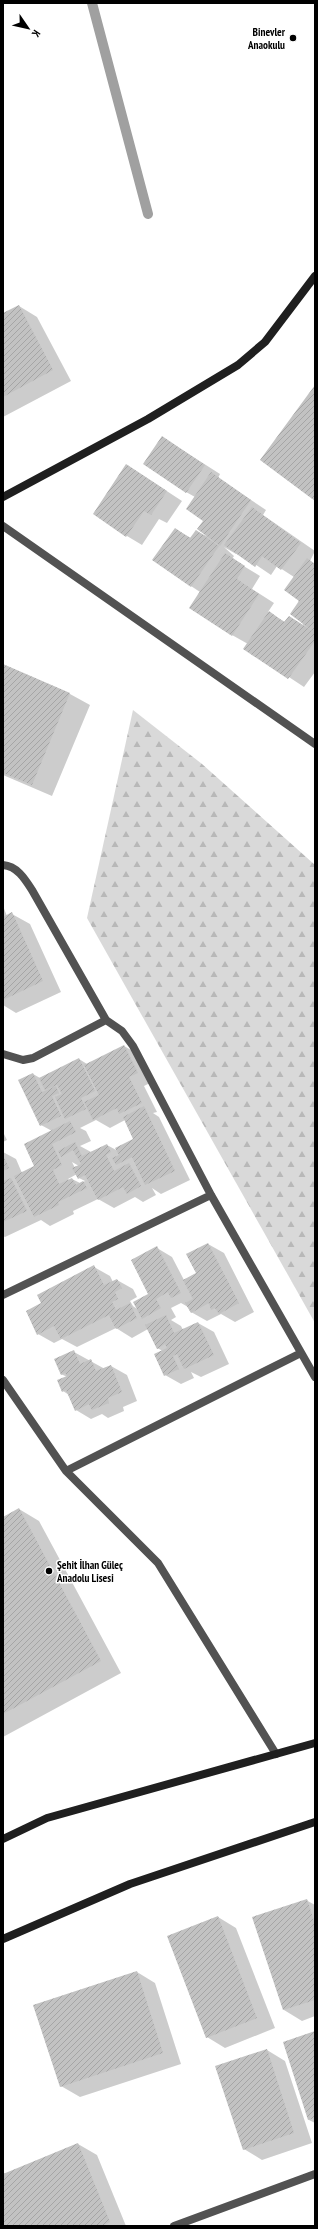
<svg xmlns="http://www.w3.org/2000/svg" width="318" height="2229" font-family="'PT Sans Narrow',sans-serif">
<style>
.forest{fill:url(#forest-firs)}
.shadow{fill:#0003;fill-rule:evenodd}
.lines{fill:none;stroke-linecap:round;stroke-linejoin:round}
.stream{stroke:#a0a0a0;stroke-width:10}
.building{fill:url(#building-hatch)}
.street{stroke:#525252;stroke-width:8}
.secondary{stroke:#1f1f1f;stroke-width:8}
.poi-dot{fill:#000;stroke:#fff;stroke-width:1.5}
.labels{text-anchor:middle;stroke-width:3;stroke-linejoin:round;paint-order:stroke}
.poi-label{font-size:11px;font-weight:bold;fill:#000;stroke:#fff;text-anchor:end}
</style>
<defs>
<pattern id="forest-firs" width="22" height="20" patternUnits="userSpaceOnUse"><rect width="22" height="20" fill="#d9d9d9"/><path d="M5 1l3.5 6h-7zM16 11l3.5 6h-7z" fill="#b8b8b8"/></pattern>
<pattern id="building-hatch" width="6" height="6" patternUnits="userSpaceOnUse"><rect width="6" height="6" fill="#c2c2c2"/><path d="M-1 1l2-2M0 6l6-6M5 7l2-2" fill="none" stroke="#a5a5a5"/></pattern>
</defs>
<rect width="100%" height="100%" fill="#fff"/>
<path class="forest" d="M133,710L202,764L315,865V1323L87,918Z"/>
<path class="shadow" d="M19,306L37,317L71,381L3,417V314Z
M162,437L220,474L218,478L266,510L263,515L315,551L310,561L315,564V672L304,687L245,648L248,644L232,635L200,592L191,586L175,529L191,538L196,531L209,537L195,497L186,492ZM224,547L236,554L237,552L271,575L277,566L294,577L303,625L290,617L285,622L268,612L274,603L252,589L260,576L232,559L234,556Z
M127,465L182,501L167,523L159,519L142,545L127,536Z
M3,665L70,694L90,705L52,796L3,775Z
M3,906L7,916L12,914L30,924L61,992L16,1013L3,1005Z
M124,1046L140,1055L152,1082L144,1086L157,1112L153,1113L159,1117L190,1180L161,1194L152,1188L156,1195L143,1202L135,1197L114,1208L98,1199L73,1211L74,1214L50,1226L41,1220L5,1237L3,1236V1152L16,1159L22,1173L36,1167L52,1131L41,1125L33,1074L40,1078L79,1059L87,1064ZM96,1120L110,1128L125,1120L134,1139L118,1151L107,1145L91,1152L80,1146L91,1141L86,1131L80,1128ZM72,1162L79,1166L75,1168ZM77,1174L79,1178L85,1181L80,1183L72,1179L69,1181L68,1179Z
M3,1132L7,1140L3,1142Z
M208,1244L224,1253L254,1312L235,1322L221,1314L207,1321L191,1312L188,1307L181,1303L171,1308L176,1317L171,1320L181,1326L183,1330L198,1323L214,1332L229,1364L201,1377L191,1372L194,1378L181,1384L165,1375L163,1351L157,1348L148,1329L132,1338L116,1328L77,1347L62,1339L54,1343L38,1334L43,1304L94,1267L110,1276L113,1282L117,1280L133,1289L137,1297L130,1301L133,1306L137,1309L150,1295L157,1248L172,1257L184,1280L197,1273Z
M74,1352L105,1369L111,1366L127,1375L137,1401L123,1407L124,1411L108,1418L102,1414L91,1419L76,1410L69,1395L63,1391L67,1377L61,1374Z
M19,1509L39,1521L121,1673L3,1737V1518Z
M306,1900L315,1905V2016L302,2021L284,2010Z
M218,1917L236,1928L275,2028L225,2048L207,2037Z
M137,1972L155,1983L181,2064L80,2097L61,2086Z
M315,2032V2123L309,2120L284,2043Z
M267,2050L285,2061L312,2143L262,2160L244,2149Z
M78,2144L97,2155L126,2226H3V2175Z"/>
<g class="lines">
<path class="stream" d="M92,3L148,214"/>
</g>
<path class="building" d="M19,305L53,370L3,397V313Z
M315,385V501L260,460Z
M162,436L205,465L186,493L143,464Z
M126,464L167,491L151,515L144,511L126,537L93,514Z
M211,472L251,500L220,546L197,529L203,521L186,509Z
M252,507L301,543L281,570L262,556L255,567L224,545Z
M175,528L190,538L196,530L219,546L191,587L152,560Z
M225,553L245,566L237,579L259,594L232,636L189,608Z
M307,558L315,564V633L290,614L299,601L284,590Z
M269,611L284,622L289,616L315,633V641L288,679L243,649Z
M3,664L70,693L32,785L3,773Z
M12,912L43,981L3,1000V917Z
M124,1045L138,1073L129,1077L142,1103L119,1114L117,1108L93,1120L84,1102L99,1095L84,1065Z
M79,1058L95,1091L81,1098L86,1109L65,1119L55,1097L62,1094L57,1085L45,1090L39,1078Z
M33,1073L42,1092L56,1086L59,1093L52,1096L61,1116L40,1126L18,1080Z
M144,1106L175,1171L145,1185L132,1157L116,1165L112,1158L119,1155L115,1148L133,1139L123,1117Z
M70,1121L76,1132L52,1144L62,1165L53,1170L59,1184L72,1178L76,1185L83,1181L87,1188L58,1202L59,1205L34,1217L14,1176L34,1166L24,1144Z
M75,1142L82,1156L107,1144L111,1152L106,1155L114,1171L129,1163L141,1186L127,1194L123,1187L98,1200L85,1175L78,1179L72,1168L81,1164L73,1150L61,1157L58,1151Z
M3,1155L9,1168L3,1171Z
M11,1178L27,1211L3,1222V1181Z
M208,1243L239,1303L219,1314L215,1308L211,1310L209,1303L191,1313L185,1303L193,1299L183,1280L196,1273L186,1254Z
M157,1246L181,1293L171,1298L168,1292L156,1299L161,1308L142,1319L133,1302L148,1294L131,1260Z
M94,1265L104,1285L117,1279L122,1288L115,1292L118,1299L112,1302L116,1310L130,1303L137,1318L116,1329L109,1315L61,1339L54,1326L37,1335L26,1311L41,1303L37,1295Z
M166,1315L174,1333L198,1322L214,1355L184,1369L177,1354L173,1356L179,1369L164,1376L154,1354L167,1348L165,1344L157,1349L145,1325Z
M74,1350L80,1364L91,1359L96,1371L111,1365L122,1392L108,1398L109,1403L92,1410L89,1404L75,1411L66,1390L62,1392L57,1380L67,1376L65,1373L61,1375L54,1359Z
M19,1508L101,1661L3,1714V1517Z
M307,1899L315,1924V2000L283,2010L252,1917Z
M218,1916L257,2018L206,2038L167,1936Z
M137,1971L163,2053L60,2087L33,2005Z
M315,2031V2118L308,2120L283,2042Z
M267,2049L294,2133L243,2150L215,2066Z
M78,2143L110,2222L102,2226H3V2174Z"/>
<g class="lines">
<path class="street" d="M3,526L315,744
M3,865C17,866 25,879 32,890L106,1020L122,1031L133,1046L211,1195L315,1377
M3,1054L23,1060L33,1058L106,1020
M3,1295L211,1195
M3,1380L66,1471L158,1563L276,1754
M66,1471L301,1353
M174,2226L315,2174"/>
<path class="secondary" d="M3,497L148,419L238,365L265,342L315,276
M3,1839L47,1818L315,1743
M3,1939L130,1884L315,1822"/>
</g>
<g class="poi-dot">
<circle cx="293" cy="38" r="4"/>
<circle cx="49" cy="1571" r="4"/>
</g>
<g class="labels">
<g class="poi-label">
<text x="285" y="36">Binevler<tspan x="285" dy="13">Anaokulu</tspan></text>
<text x="57" y="1569" text-anchor="start">Şehit İlhan Güleç<tspan x="57" dy="13">Anadolu Lisesi</tspan></text>
</g>
</g>
<rect width="318" height="2229" fill="none" stroke="#000000" stroke-width="8"/>
<g transform="translate(28 28) rotate(124)" stroke="#ffffff" stroke-width="3" paint-order="stroke">
<path d="M0-3L7 15L0 10L-7 15Z" fill="#000000"/>
<text y="-6" font-size="11" font-weight="bold" text-anchor="middle" fill="#000000">K</text>
</g>
</svg>
